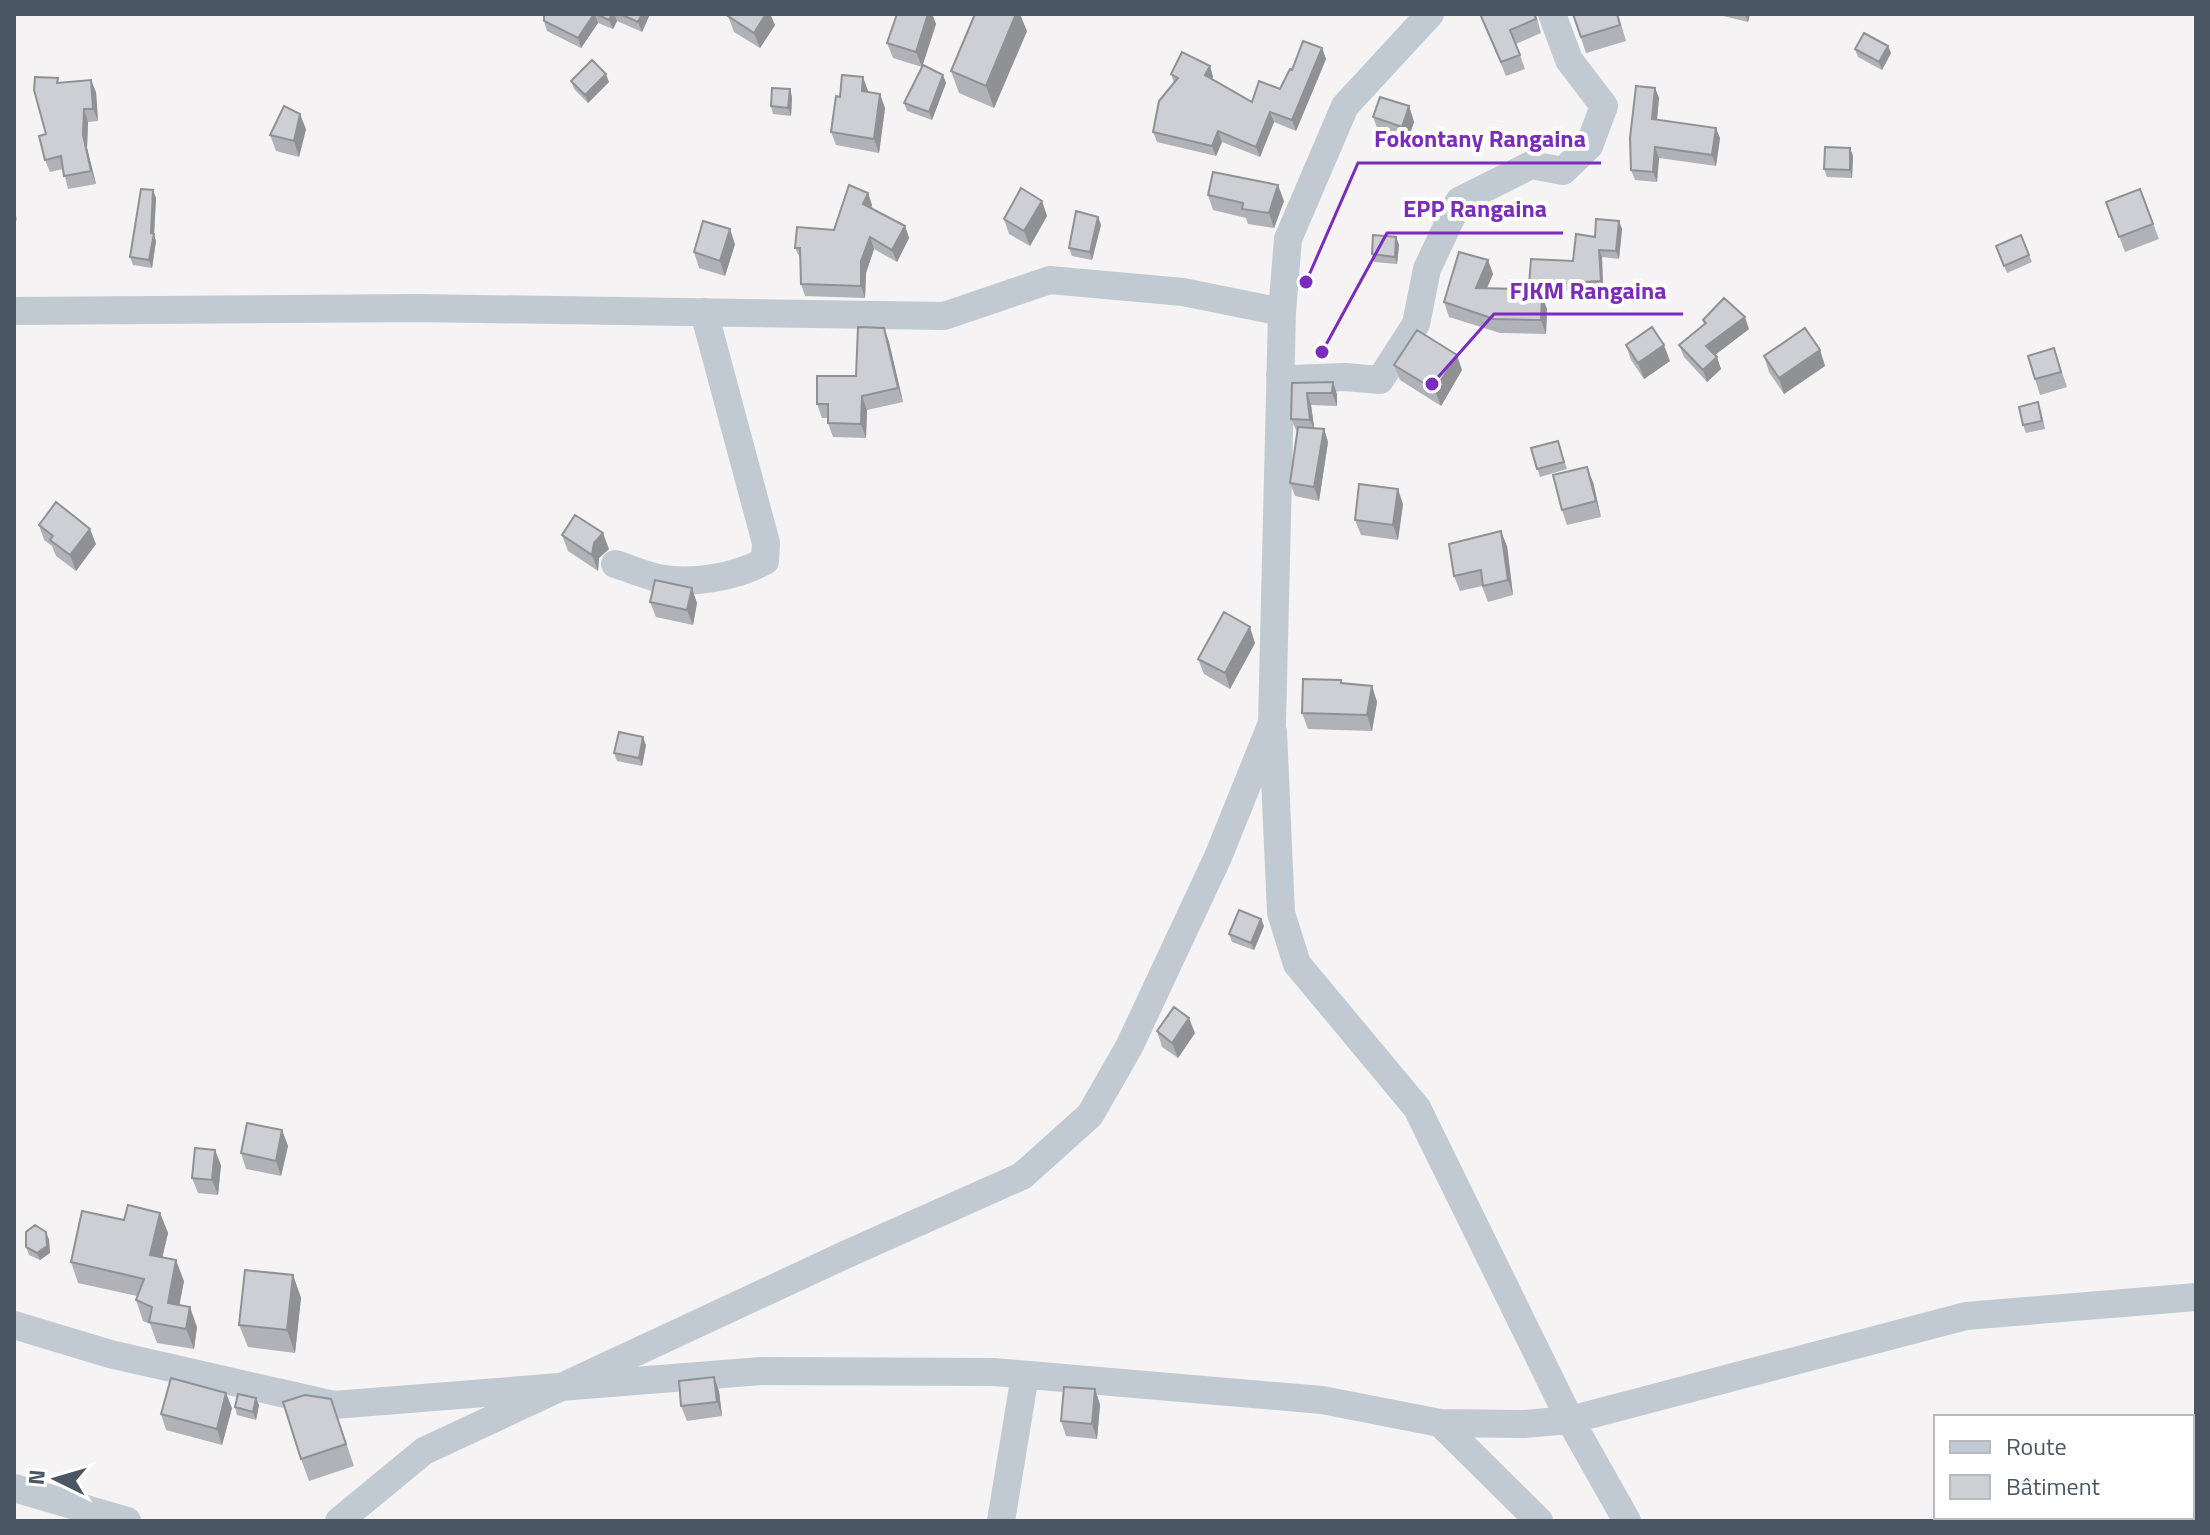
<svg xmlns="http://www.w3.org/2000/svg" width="2210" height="1535" font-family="'Titillium Web',sans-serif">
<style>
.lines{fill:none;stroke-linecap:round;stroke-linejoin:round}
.minor{stroke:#c1cad2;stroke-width:28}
.wall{fill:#b0b2b7}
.shaded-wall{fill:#909195}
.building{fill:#cdcfd5;stroke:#909195;stroke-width:2}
.leader{fill:none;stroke:#7b2cbf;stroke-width:3}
.callout-dot{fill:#7b2cbf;stroke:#fff;stroke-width:3}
.callout-label{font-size:24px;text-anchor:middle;font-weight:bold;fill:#7b2cbf;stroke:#fff;stroke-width:8;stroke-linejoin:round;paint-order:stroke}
</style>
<rect width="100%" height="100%" fill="#f5f3f3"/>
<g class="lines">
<path class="minor" d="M14,311L418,308L944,316L1050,280L1183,292L1282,312
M1280,375L1292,379L1345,377L1380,380L1416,324L1427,269L1459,201L1531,165L1563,171L1589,146L1604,106L1569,60L1552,14
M615,564C629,568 644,575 658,578C692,585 735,577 765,561L766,543L704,312
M1273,732L1281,913L1297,964L1417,1108L1570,1420L1627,1521
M14,1325L110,1354L334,1405L761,1371L994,1372L1322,1400L1440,1423L1524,1424L1570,1420L1966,1316L2196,1297
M1440,1423L1539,1521
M14,1488L127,1521
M339,1521L424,1451L847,1254L1022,1176L1090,1115L1129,1047L1218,857L1272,723L1282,312L1288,239L1345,106L1430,14
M1001,1521L1025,1375"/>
</g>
<path class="wall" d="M544,14H650L642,32L617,21L613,29L598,23L581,48L547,31L544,21Z
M730,14H770L775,25L760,48L734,32L728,16Z
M897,14H932L936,24L922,67L946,83L932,120L907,111L904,103L922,67L893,58L887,43Z
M1480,14H1536L1541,33L1516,44L1525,69L1506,76Z
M1573,14H1618L1626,41L1586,53Z
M1715,14H1750L1748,22Z
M1027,31L994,108L959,93L951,71Z
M1888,46L1891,53L1882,70L1858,57L1855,49Z
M1322,48L1326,59L1296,131L1274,122L1260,157L1222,142L1216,156L1157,142L1153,132L1174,83L1171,74L1210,66L1213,77L1212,79L1252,102L1280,89L1292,70Z
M863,77L868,92L885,108L879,153L836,145L831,132L840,97Z
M571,81L609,82L588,103L574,89Z
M59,82L96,92L98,121L88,122L87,148L96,184L68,189L63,169L50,172L45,160L46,134Z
M1655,88L1659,98L1657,120L1720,138L1716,166L1659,158L1657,182L1635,180L1631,170Z
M792,97L791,116L773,114L771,106Z
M1409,106L1414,122L1407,142L1379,133L1373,117Z
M306,129L299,157L276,151L270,135Z
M1850,148L1853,156L1852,178L1827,177L1824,169Z
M2140,189L2159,239L2125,252L2106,202Z
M868,193L872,205L871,208L905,226L909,238L897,262L874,249L866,273L865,298L805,296L801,284V260L795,248L834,230Z
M1208,195L1284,201L1274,228L1248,224L1246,218L1213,210Z
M156,198L154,235L156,241L152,268L133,265L130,257Z
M1042,201L1047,216L1030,246L1009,234L1004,219Z
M1098,217L1101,225L1092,260L1072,256L1069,248Z
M1619,221L1622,229L1619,259L1602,257L1603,289L1533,292L1547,309L1546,334L1500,333L1449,317L1444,302L1488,260L1493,274L1487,288L1532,292L1529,285L1573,261L1595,237Z
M2021,235L2032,262L2007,273L1996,246Z
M1396,237L1399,245L1397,264L1374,262L1372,254Z
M735,244L725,276L699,268L694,252Z
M1703,320L1749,329L1715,355L1721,369L1707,382L1684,357L1679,345L1704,325Z
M884,328L889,342L903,402L867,410L866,438L833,437L828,423V418H822L817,404L856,376Z
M1626,345L1670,361L1644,379L1631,360Z
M2054,348L2067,387L2040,395L2035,379Z
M1820,350L1825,366L1784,394L1769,372L1764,356Z
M1394,365L1462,370L1441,406L1400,380Z
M1292,383L1337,394V406L1311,405L1314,428L1324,429L1328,442L1319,501L1295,496L1290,483L1297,432L1291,419Z
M2041,410L2045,429L2026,433L2023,425Z
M1558,441L1567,469L1540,477L1531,448Z
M1593,482L1601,517L1567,525L1562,510Z
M1403,504L1398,540L1361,535L1355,520Z
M39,525L96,544L76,571L56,556L52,546L44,540Z
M562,535L609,549L599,558L598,571L568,551Z
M1507,546L1513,595L1488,602L1482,586L1460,591L1454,576Z
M650,602L697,603L693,625L656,617Z
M1255,643L1230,689L1204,674L1198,659Z
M1342,683L1372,686L1377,702L1372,731L1308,729L1302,713Z
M646,745L642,766L617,761L614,753Z
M1261,919L1264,926L1254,950L1232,942L1229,934Z
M1157,1031L1195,1033L1178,1058L1162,1047Z
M282,1130L288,1146L281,1176L246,1169L241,1153Z
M221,1165L218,1195L198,1193L192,1178Z
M160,1213L168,1233L162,1258L184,1281L179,1305L197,1327L194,1349L157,1343L150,1324L143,1321L136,1300L137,1296L78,1283L71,1262L124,1220Z
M46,1232L49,1240L50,1253L40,1260L29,1255L26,1247Z
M293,1275L301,1298L295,1353L248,1347L239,1325Z
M1095,1389L1100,1405L1097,1439L1066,1436L1061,1421Z
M719,1391L722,1416L687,1421L681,1406Z
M259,1405L256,1420L237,1415L235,1407Z
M232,1408L222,1445L166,1430L161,1414Z
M339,1422L354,1466L309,1481L301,1459Z"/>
<path class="shaded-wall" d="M595,14L598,23L581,48L578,38Z
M612,14H614L617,21L613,29L609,20Z
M642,14H650L642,32L638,22Z
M766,14H770L775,25L760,48L754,33Z
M928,14H932L936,24L922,67L916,52Z
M1016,14H1020L1027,31L994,108L986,86Z
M1745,14H1750L1748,22Z
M1888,46L1891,53L1882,70L1879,62Z
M1322,48L1326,59L1296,131L1292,120Z
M1210,66L1213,77L1209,85L1205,75Z
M606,74L609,82L588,103L585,95Z
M943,75L946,83L932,120L929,112Z
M863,77L868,91L867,105L862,91Z
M91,80L96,92L98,121L93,109Z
M1655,88L1659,98L1656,129L1652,119Z
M790,89L792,97L791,116L788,108Z
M880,94L885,108L879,153L874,139Z
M1409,106L1414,122L1407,142L1402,127Z
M84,109L88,122L87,148L96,184L91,171L83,135Z
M1270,112L1274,122L1260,157L1256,147Z
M300,114L306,129L299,157L294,141Z
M1716,128L1720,138L1716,166L1712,155Z
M1218,131L1222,142L1216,156L1212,146Z
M1655,147L1659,158L1657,182L1653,172Z
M1850,148L1853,156L1852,178L1850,170Z
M1278,185L1284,201L1274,228L1269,213Z
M153,190L156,198L154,235L156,241L152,268L149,260Z
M868,193L872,205L868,216L863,204Z
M14,201L17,222L14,213Z
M1042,201L1047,216L1030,246L1024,231Z
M1098,217L1101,225L1092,260L1090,252Z
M1619,221L1622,229L1619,259L1616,251Z
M905,226L909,238L897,262L892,250Z
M730,229L735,244L725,276L720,261Z
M870,237L874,249L866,273L865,298L861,286V261Z
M1396,237L1399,245L1397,264L1395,257Z
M1599,250L1602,257L1603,289L1601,281Z
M1488,260L1493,274L1481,302L1476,288Z
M1542,295L1547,309L1546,334L1541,320Z
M1745,317L1749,329L1711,358L1706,346Z
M884,328L889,342L903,402L898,388Z
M1664,345L1670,361L1644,379L1638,363Z
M1820,350L1825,366L1784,394L1779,378Z
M1457,355L1462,370L1441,406L1435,390Z
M1717,357L1721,369L1707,382L1703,370Z
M1333,382L1337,394V406L1332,393Z
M1307,393L1311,405L1315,433L1310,420Z
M862,396L867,410L866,438L861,424Z
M1324,429L1328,442L1319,501L1314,487Z
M1587,467L1593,482L1601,517L1596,501Z
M1398,489L1403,504L1398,540L1393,525Z
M90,529L96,544L76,571L70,555Z
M1501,531L1507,546L1513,595L1508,580Z
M603,533L609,549L599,558L598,571L592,555L594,543Z
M692,588L697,603L693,625L687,610Z
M1250,627L1255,643L1230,689L1225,673Z
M1372,686L1377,702L1372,731L1367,715Z
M643,737L646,745L642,766L639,758Z
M1261,919L1264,926L1254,950L1251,943Z
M1189,1018L1195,1033L1178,1058L1172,1043Z
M282,1130L288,1146L281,1176L276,1161Z
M215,1150L221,1165L218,1195L212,1180Z
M160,1213L168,1233L158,1276L150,1255Z
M46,1232L49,1240L50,1253L40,1260L37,1253Z
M176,1260L184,1281L176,1323L168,1303Z
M293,1275L301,1298L295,1353L287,1330Z
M190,1307L197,1327L194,1349L186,1329Z
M714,1377L719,1391L722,1416L717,1402Z
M1095,1389L1100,1405L1097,1439L1092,1424Z
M226,1393L232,1408L222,1445L217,1429Z
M256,1398L259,1405L256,1420L253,1412Z"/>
<path class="building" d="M544,14H594L578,38L544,21Z
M596,14H612L609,20Z
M620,14H642L638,22Z
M730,14H766L754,33L728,16Z
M897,14H928L916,52L887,43Z
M975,14H1016L986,86L951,71Z
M1480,14H1534L1536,19L1510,30L1520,55L1501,62Z
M1573,14H1617L1620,25L1581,37Z
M1864,33L1888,46L1879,62L1855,49Z
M1303,41L1322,48L1292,120L1270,112L1256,147L1218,131L1212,146L1153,132L1159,101L1178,78L1171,74L1182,52L1210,66L1205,75L1252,102L1259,81L1280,89L1290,69L1292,70Z
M592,60L606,74L585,95L571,81Z
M923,65L943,75L929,112L904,103Z
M842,75L863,77L862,91L880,94L874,139L831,132L836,96L840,97Z
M35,77L58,78L57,83L91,80L93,109H84L83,135L91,171L64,176L61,156L45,160L39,136L46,134L34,90Z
M1636,86L1655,88L1652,119L1716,128L1712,155L1655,147L1653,172L1631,170L1630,138Z
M772,88L790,89L788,108L771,106Z
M1380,97L1409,106L1402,127L1373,117Z
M284,106L300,114L294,141L270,135Z
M1825,147L1850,148V170L1824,169Z
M1213,172L1278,185L1269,213L1242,209L1243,203L1208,195Z
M849,185L868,193L863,204L905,226L892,250L870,237L861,261V286L801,284L800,248H795L797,227L834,230Z
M1021,188L1042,201L1024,231L1004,219Z
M141,189L153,190L151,233L154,234L149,260L130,257Z
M2140,189L2153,224L2119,237L2106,202Z
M1076,211L1098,217L1090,252L1069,248Z
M1596,219L1619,221L1616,251L1599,250L1601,281L1529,285L1531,259L1573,261L1576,234L1595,237Z
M703,221L730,229L720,261L694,252Z
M1373,235L1396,237L1395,257L1372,254Z
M2021,235L2029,255L2004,266L1996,246Z
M1459,252L1488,260L1476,288L1520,289L1542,295L1541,320L1494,319L1444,302Z
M1724,298L1745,317L1706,346L1717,357L1703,370L1679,345L1706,323L1703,320Z
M858,327L884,328L898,388L862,396L861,424L828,423V404H817V376H856Z
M1652,327L1664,345L1638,363L1626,345Z
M1805,328L1820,350L1779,378L1764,356Z
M1417,330L1457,355L1435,390L1394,365Z
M2054,348L2061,372L2035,379L2028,356Z
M1333,382L1332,393H1307L1310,420L1291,419L1292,383Z
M2038,402L2042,421L2023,425L2019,407Z
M1298,427L1324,429L1314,487L1290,483Z
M1558,441L1564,462L1537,469L1531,448Z
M1587,467L1596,501L1562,510L1553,475Z
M1359,484L1398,489L1393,525L1355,520Z
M56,502L90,529L70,555L50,540L53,536L39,525Z
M575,515L603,533L594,543L592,555L562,535Z
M1501,531L1508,580L1483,586L1481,570L1454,576L1449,544Z
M655,580L692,588L687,610L650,602Z
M1224,612L1250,627L1225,673L1198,659Z
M1303,679L1341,680V683L1372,686L1367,715L1302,713Z
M619,732L643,737L639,758L614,753Z
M1239,910L1261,919L1251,943L1229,934Z
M1174,1007L1189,1018L1172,1043L1157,1031Z
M247,1123L282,1130L276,1161L241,1153Z
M195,1148L215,1150L212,1180L192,1178Z
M128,1205L160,1213L150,1255L176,1260L168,1303L190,1307L186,1329L149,1322L152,1307L136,1300L144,1279L71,1262L82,1211L124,1220Z
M35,1225L46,1232L47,1246L37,1253L26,1247V1232Z
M245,1270L293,1275L287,1330L239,1325Z
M714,1377L717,1402L681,1406L679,1381Z
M171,1378L226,1393L217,1429L161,1414Z
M1064,1387L1095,1389L1092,1424L1061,1421Z
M238,1394L256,1398L253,1412L235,1407Z
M305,1395L331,1399L346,1444L301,1459L283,1402Z"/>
<path class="leader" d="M1306 282L1358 163H1601M1322 352L1387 233H1563M1432 384L1494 314H1683"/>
<g class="callout-dot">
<circle cx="1306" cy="282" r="8"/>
<circle cx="1322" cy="352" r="8"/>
<circle cx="1432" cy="384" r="8"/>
</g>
<g class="callout-label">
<text x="1480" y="147">Fokontany Rangaina</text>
<text x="1475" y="217">EPP Rangaina</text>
<text x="1588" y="299">FJKM Rangaina</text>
</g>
<rect width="2210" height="1535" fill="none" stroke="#4a5661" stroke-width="32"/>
<rect x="1934" y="1415" width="260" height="104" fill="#ffffff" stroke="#b7bbc0" stroke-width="2"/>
<rect x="1950" y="1441" width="40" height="12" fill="#c1cad2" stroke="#b7bbc0" stroke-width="2"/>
<text x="2006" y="1455" font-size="24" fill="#4a5661">Route</text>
<rect x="1950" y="1475" width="40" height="24" fill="#cdcfd5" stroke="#b7bbc0" stroke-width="2"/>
<text x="2006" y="1495" font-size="24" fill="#4a5661">Bâtiment</text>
<g transform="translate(56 1479) rotate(275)" stroke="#ffffff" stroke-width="6" paint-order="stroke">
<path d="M0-6L14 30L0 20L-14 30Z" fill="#4a5661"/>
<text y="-12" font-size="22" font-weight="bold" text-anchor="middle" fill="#4a5661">N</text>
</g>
</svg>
